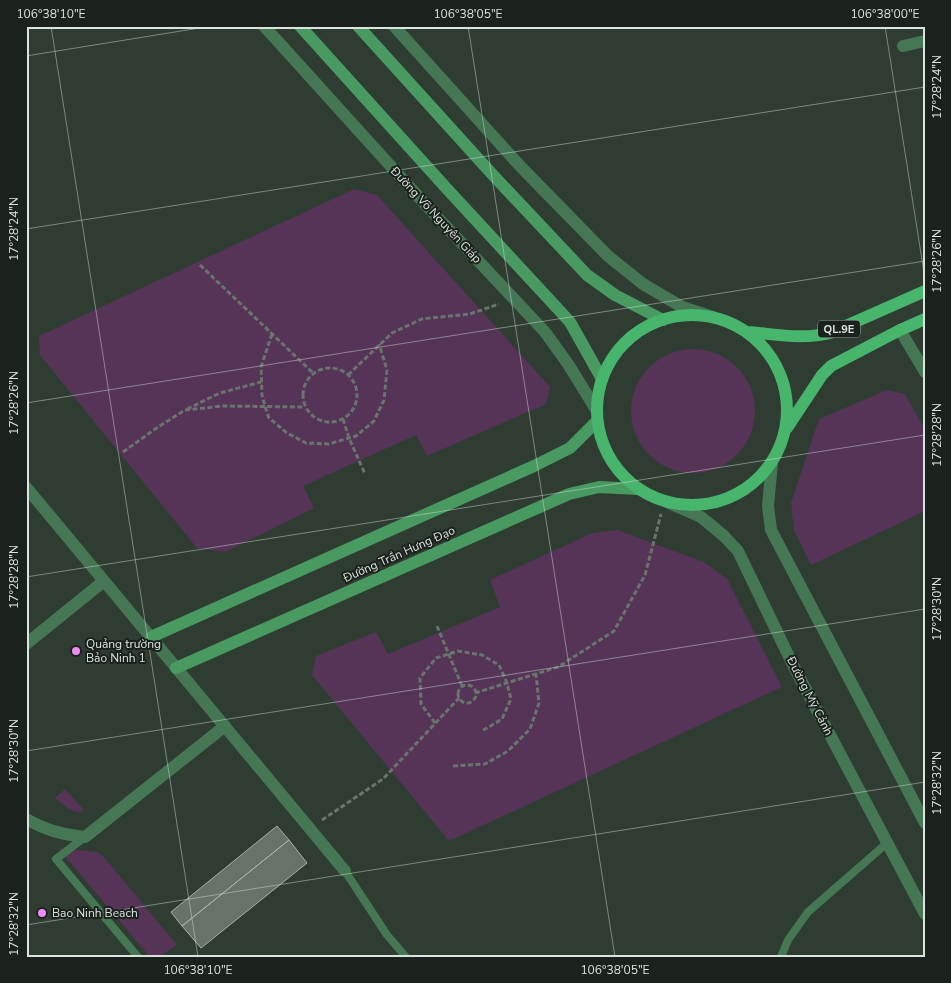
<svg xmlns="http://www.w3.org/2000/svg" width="951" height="983" font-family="'Nunito Sans',sans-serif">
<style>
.green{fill:#553458}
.building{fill:#657368;stroke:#a4b3a7}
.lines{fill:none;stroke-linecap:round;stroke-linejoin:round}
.path{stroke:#69746c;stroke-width:3;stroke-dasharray:5 2.5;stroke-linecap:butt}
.service{stroke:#467754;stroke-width:8}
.minor{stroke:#467754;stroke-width:12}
.tertiary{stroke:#467754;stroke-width:12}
.secondary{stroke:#489a61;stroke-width:12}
.primary{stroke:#47b56b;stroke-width:12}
.ticks{fill:none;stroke:#dbe3dd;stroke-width:1;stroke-opacity:0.45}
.poi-dot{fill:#ee8bf8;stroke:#1b211c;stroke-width:2}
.labels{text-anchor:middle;stroke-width:4;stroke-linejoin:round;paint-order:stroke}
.shield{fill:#1b211c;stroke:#a1a9a3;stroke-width:1}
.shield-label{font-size:11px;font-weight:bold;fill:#dbe3dd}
.street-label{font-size:12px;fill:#dbe3dd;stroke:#1b211c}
.poi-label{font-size:12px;fill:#dbe3dd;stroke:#1b211c;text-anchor:start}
.neatline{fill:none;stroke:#dbe3dd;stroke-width:2}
.ticks-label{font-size:12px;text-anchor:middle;fill:#dbe3dd}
</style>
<rect width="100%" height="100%" fill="#2f3c32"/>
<path class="green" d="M354,189L377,195L550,387L546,404L427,456L416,435L303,486L314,508L225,552L197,548L40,355L39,336Z
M631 411a62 62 0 1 1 124 0a62 62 0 1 1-124 0Z
M887,390L905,394L925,430V511L811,565L794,530L791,503L819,419Z
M617,530L704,562L727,579L782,687L449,841L312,675L316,656L376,632L388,654L500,607L490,580L592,533Z
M65,789L83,809L80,813L69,809L55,798Z
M58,848L97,852L103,856L177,945L159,957H150Z"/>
<path class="building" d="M277,826L289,840L182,926L171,912Z
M289,840L307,863L201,948L182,926Z"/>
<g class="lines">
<path class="path" d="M200,265L313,373
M272,334L261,367L262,395L265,406L269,418L287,433L306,443L329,444L349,438L356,436L374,421L384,400L387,370L379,344
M303 395a27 27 0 1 1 54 0a27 27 0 1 1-54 0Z
M348,375L392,333L422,319L470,314L499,304
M187,409L220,393L261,382
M343,419L349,438L365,474
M123,452L158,427L185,410L223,406L305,407
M437,626L462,686
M458 694a9 9 0 1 1 18 0a9 9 0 1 1-18 0Z
M475,693L558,667L614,631L645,575L661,514
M435,723L421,704L420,678L436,658L458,651L482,655L499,665L507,683L511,699L502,719L482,731
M453,766L485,764L508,751L530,729L539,703L536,674
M322,820L383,779L459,698"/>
<path class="service" d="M85,837L56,859L138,957
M345,871L387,935L406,957
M781,957L788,940L808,912L887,843"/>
<path class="minor" d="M903,46L925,41
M900,330L925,372
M26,487L345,871
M26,644L104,581
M26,819C48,831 61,834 85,837L225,726"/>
<path class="tertiary" d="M264,26L425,204L545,332L568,364L597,411
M394,26L520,166L608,256L643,284L682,307L713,317
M772,463L768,506L771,530L925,823
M669,503L701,517L724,536L738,551L794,667L925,914"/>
<path class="secondary" d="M300,26L448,190L570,322L602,379
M358,26L492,174L587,275L615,295L663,320
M151,637L534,466L570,448L597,421
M176,668L569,494L599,487L638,489"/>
<path class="primary" d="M597 410a95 95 0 1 1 190 0a95 95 0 1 1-190 0Z
M747,332C775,334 803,340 830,333L925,291
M787,428L822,375L831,366L900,330L925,319"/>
</g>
<path class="ticks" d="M51,26L198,957M468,26L615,957M885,26L925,279M26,56L212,26M26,229L925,87M26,403L925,261M26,577L925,435M26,751L925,609M26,925L925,782M921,957L925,956"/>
<g class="poi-dot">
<circle cx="76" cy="651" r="5"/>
<circle cx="42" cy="913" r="5"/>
</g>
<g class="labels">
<rect class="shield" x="818" y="320.5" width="42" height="17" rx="4"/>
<g class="shield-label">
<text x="839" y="333">QL.9E</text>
</g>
<g class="street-label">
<text transform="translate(436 215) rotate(47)" y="4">Đường Võ Nguyên Giáp</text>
<text transform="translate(399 554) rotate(-24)" y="4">Đường Trần Hưng Đạo</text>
<text transform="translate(810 696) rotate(63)" y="4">Đường Mỹ Cảnh</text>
</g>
<g class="poi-label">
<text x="86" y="648">Quảng trường<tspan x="86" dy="14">Bảo Ninh 1</tspan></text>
<text x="52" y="917">Bao Ninh Beach</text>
</g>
</g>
<rect width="951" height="983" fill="none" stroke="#1b211c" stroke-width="55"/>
<rect x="28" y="28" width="896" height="928" class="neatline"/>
<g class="ticks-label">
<text x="51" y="18">106°38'10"E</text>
<text x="468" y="18">106°38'05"E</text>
<text x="885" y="18">106°38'00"E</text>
<text transform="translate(937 87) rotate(-90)" y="4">17°28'24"N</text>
<text transform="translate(14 229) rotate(-90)" y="4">17°28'24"N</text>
<text transform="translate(937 261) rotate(-90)" y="4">17°28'26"N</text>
<text transform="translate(14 403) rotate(-90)" y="4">17°28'26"N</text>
<text transform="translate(937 435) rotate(-90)" y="4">17°28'28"N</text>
<text transform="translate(14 577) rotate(-90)" y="4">17°28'28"N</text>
<text transform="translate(937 609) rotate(-90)" y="4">17°28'30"N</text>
<text transform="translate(14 751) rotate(-90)" y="4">17°28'30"N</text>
<text transform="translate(937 783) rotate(-90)" y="4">17°28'32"N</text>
<text transform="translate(14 924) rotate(-90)" y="4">17°28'32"N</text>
<text x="198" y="974">106°38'10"E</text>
<text x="615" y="974">106°38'05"E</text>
</g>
</svg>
